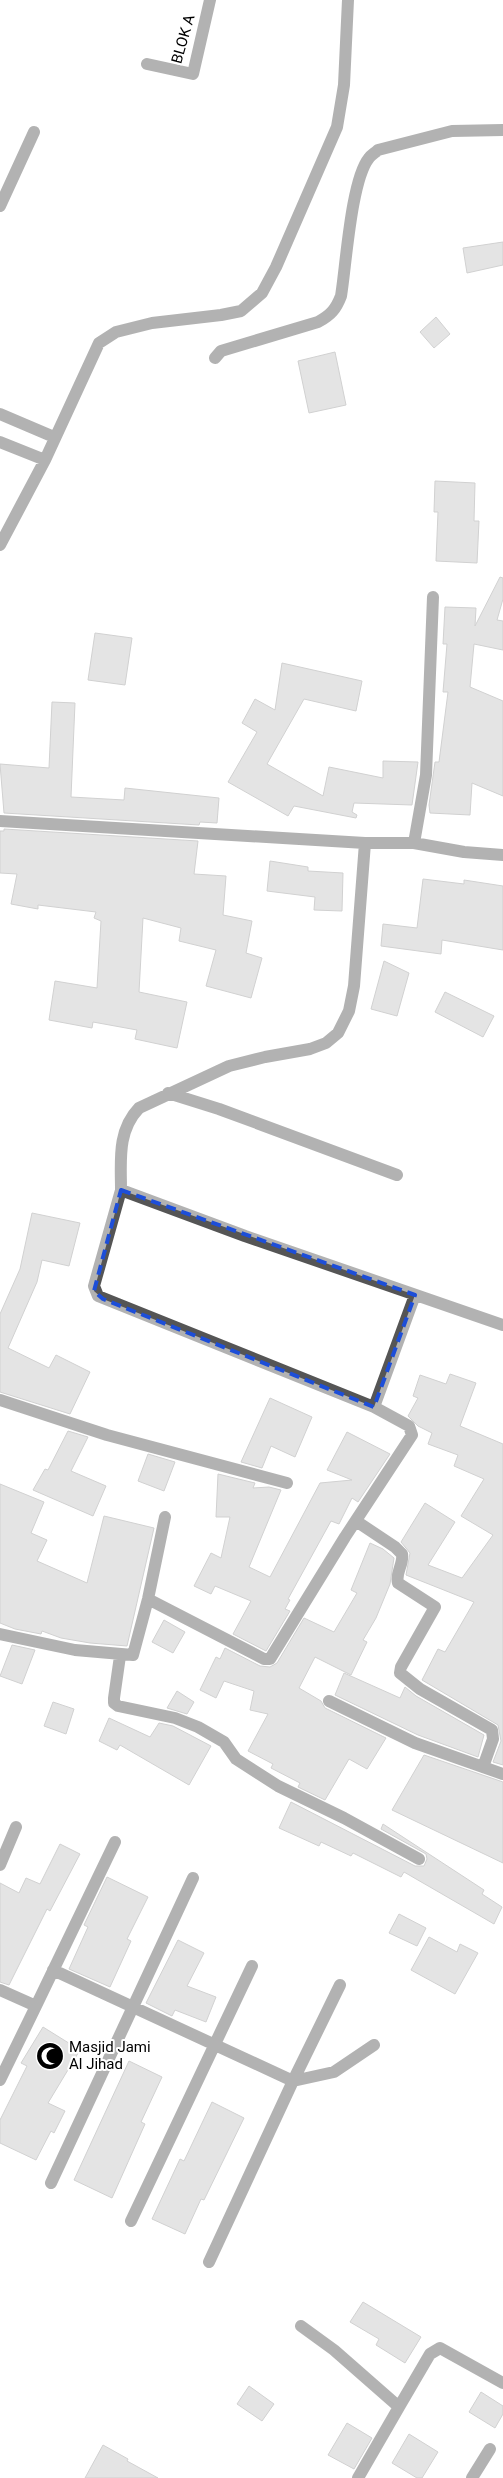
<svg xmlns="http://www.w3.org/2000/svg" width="503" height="2478" font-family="Roboto,sans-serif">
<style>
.building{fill:#c4c4c4;stroke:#999}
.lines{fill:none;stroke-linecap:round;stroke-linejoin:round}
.minor{stroke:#555;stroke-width:12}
.marked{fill:none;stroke:#1d4ed8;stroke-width:4;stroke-dasharray:10 6;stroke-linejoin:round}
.labels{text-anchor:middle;stroke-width:4;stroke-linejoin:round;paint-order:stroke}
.street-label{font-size:15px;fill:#000;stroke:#fff}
.poi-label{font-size:15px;fill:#000;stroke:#fff;text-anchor:start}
</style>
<rect width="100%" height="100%" fill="#fff"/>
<path class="building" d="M503,242V265L467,273L463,248Z
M436,317L450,334L434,348L420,332Z
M335,352L346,405L309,413L298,361Z
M435,481L475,483L474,521H479L477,563L436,561L438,512H434Z
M500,577L503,578V599L497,620L503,621V650L474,644L470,687L503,701V796L472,783L470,815L430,813L429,805L435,762H439L448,692H443L447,644H443L445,607L476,608L475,626Z
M95,633L132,638L125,685L88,680Z
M282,663L362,681L356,711L304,699L267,764L323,796L329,767L383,778V761L418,762L412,805L354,803L352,812L357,815L356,818L294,806L288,816L228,782L257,732L242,723L255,699L275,710Z
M52,702L75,703L71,797L124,800L125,788L219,798L217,823L200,822L199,825L4,813L0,764L49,768Z
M4,829L198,841L194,874L226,876L223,915L252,921L246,953L262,958L251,998L206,986L216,950L179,941L181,928L143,918L139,992L187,1002L177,1048L135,1039L137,1030L93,1022L92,1028L49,1020L55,981L97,988L101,921L94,918L96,912L38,905V909L11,904L17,874L0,873V831H4Z
M270,861L308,867V871L343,873L342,911L314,910L315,897L267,891Z
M423,879L464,884V880L503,886V950L442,940L441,954L381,946L383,924L417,928Z
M384,961L409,973L397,1016L371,1009Z
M445,992L494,1016L483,1037L435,1012Z
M32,1213L80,1223L69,1266L42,1260L37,1282L8,1348L49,1368L56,1355L90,1372L70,1414L0,1392V1314L20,1269Z
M450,1374L476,1383L460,1426L503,1444V1765L493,1762L501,1741L498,1725L422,1680L438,1649L445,1652L474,1602L406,1575L410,1553L401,1542L425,1503L455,1522L428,1565L462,1578L493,1535L461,1516L484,1479L454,1466L458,1455L428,1444L432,1433L418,1426L408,1416L418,1398L413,1396L420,1375L446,1384Z
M270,1398L312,1417L295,1457L271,1446L262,1468L241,1462Z
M68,1431L88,1437L71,1471L106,1486L93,1516L33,1490L45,1469L48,1470Z
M347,1432L390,1454L358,1502L352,1498L339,1524L331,1521L288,1599L290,1600L285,1609L290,1611L266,1651L233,1634L251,1601L215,1586L211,1594L194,1586L211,1553L221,1558L230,1517H216L218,1474L255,1483L253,1488L269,1487L281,1490L249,1567L270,1577L320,1483L352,1480L327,1470Z
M148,1454L175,1462L164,1491L138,1481Z
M0,1484L44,1502L31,1533L47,1540L37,1561L87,1583L104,1516L154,1528L127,1646L90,1643L61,1638L42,1631L41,1634L15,1629L0,1623Z
M370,1543L383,1549L394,1558L390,1584L376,1618L363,1640L367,1642L351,1675L315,1657L299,1688L321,1701L325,1708L386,1738L367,1769L349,1759L325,1800L298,1787L300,1783L271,1768L273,1764L248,1751L268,1714L250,1710L254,1691L224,1681L216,1698L200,1690L216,1657L220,1659L225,1648L260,1666L270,1667L277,1663L304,1618L334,1632L357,1593L351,1590Z
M164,1620L185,1632L173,1653L152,1642Z
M12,1645L35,1650L22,1684L0,1676Z
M344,1673L400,1698L405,1687L416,1696L484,1735L478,1757L418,1735L335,1695Z
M177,1691L194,1702L187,1714L167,1708Z
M53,1702L74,1709L66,1734L44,1726Z
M109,1718L150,1737L159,1723L173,1726L211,1746L189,1785L120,1745L117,1750L99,1741Z
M424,1755L503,1782V1863L392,1810Z
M291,1802L415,1866H424L427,1859L426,1854L381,1829L383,1824L484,1890L482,1894L502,1907L494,1924L404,1872L401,1877L353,1853L351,1856L321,1842L319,1846L279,1828Z
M60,1844L80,1854L50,1911L47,1909L9,1985L0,1982V1883L19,1893L26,1878L40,1884Z
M107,1877L148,1897L127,1939L131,1941L110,1987L69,1969L88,1927L84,1925Z
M399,1914L426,1928L417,1946L389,1933Z
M429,1937L457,1952L460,1944L478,1953L455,1994L411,1970Z
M178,1940L204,1953L187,1986L216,1997L206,2022L175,2010L172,2016L146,2003Z
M43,2027L80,2050L48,2103L65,2111L54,2133L51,2131L36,2160L0,2143V2120L27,2066L21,2063Z
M129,2061L162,2077L141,2122L145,2124L112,2198L74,2180Z
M212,2102L244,2118L204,2200L201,2199L185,2234L152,2219L180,2159L184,2161Z
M363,2302L421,2337L405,2363L376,2345L379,2339L350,2322Z
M249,2386L274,2404L262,2421L237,2404Z
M481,2392L503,2406V2414L495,2428L469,2412Z
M347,2423L372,2438L354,2469L328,2455Z
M409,2434L438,2452L422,2478H417L392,2463Z
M103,2445L128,2459L127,2461L158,2478H85Z"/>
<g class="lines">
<path class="minor" d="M147,64L193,74L210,0
M0,206L34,132
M215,358L221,351L318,322C331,315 336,309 341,296C346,266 351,180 369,158C371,155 375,153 378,150L452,131L503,130
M0,414L54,437
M0,442L45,460
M0,545L45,460L99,343L116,332L152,323L221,315L241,311L262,293L276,267L337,127L344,85L348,0
M0,821L365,843H414L464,852L503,855
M365,843L354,986L349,1011L338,1033L326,1043L310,1049L265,1057L229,1066L139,1108C117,1131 121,1161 121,1190L245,1236L503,1325
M414,843L426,775L433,597
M168,1093L219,1109L397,1175
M121,1190L94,1286L98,1296L374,1407
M0,1400L107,1435L287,1483
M356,1521L395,1547L402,1554C404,1564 395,1573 398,1583L435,1607L401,1667L400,1673L420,1689L492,1730L493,1739L483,1767
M148,1599L264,1659H270L345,1537L412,1435L409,1426L374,1407L415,1295
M0,1634L75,1650L133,1655L148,1599L165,1517
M120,1656L114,1698V1703L118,1706L175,1718L198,1727L224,1742L236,1759L278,1786L344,1818L419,1859
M329,1701L415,1743L503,1774
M0,1865L16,1827
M53,1970L293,2081L209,2262
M0,1990L36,2006L115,1842
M0,2080L36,2006
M293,2081L340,1985
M293,2081L334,2072L374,2045
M51,2183L193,1878
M131,2221L252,1966
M301,2326L334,2350L399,2407L358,2478
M399,2407L430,2354L440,2348L503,2383
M472,2478L490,2449"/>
</g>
<path d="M0 0H503V2478H0ZM121,1190L415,1295L374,1407L103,1299L94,1291Z" fill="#fff" fill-opacity=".55" fill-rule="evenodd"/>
<path class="marked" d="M121,1190L415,1295L374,1407L103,1299L94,1291Z"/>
<defs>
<g id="mosque-disc" transform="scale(1.4375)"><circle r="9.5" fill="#000" stroke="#fff"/><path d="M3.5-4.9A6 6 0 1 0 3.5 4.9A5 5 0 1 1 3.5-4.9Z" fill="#fff"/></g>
</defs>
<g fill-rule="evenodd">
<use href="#mosque-disc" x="50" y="2056"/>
</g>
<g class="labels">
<g class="street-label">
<text transform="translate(183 39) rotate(-74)" y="5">BLOK A</text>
</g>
<g class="poi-label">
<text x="69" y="2052">Masjid Jami<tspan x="69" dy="17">Al Jihad</tspan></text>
</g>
</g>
</svg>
